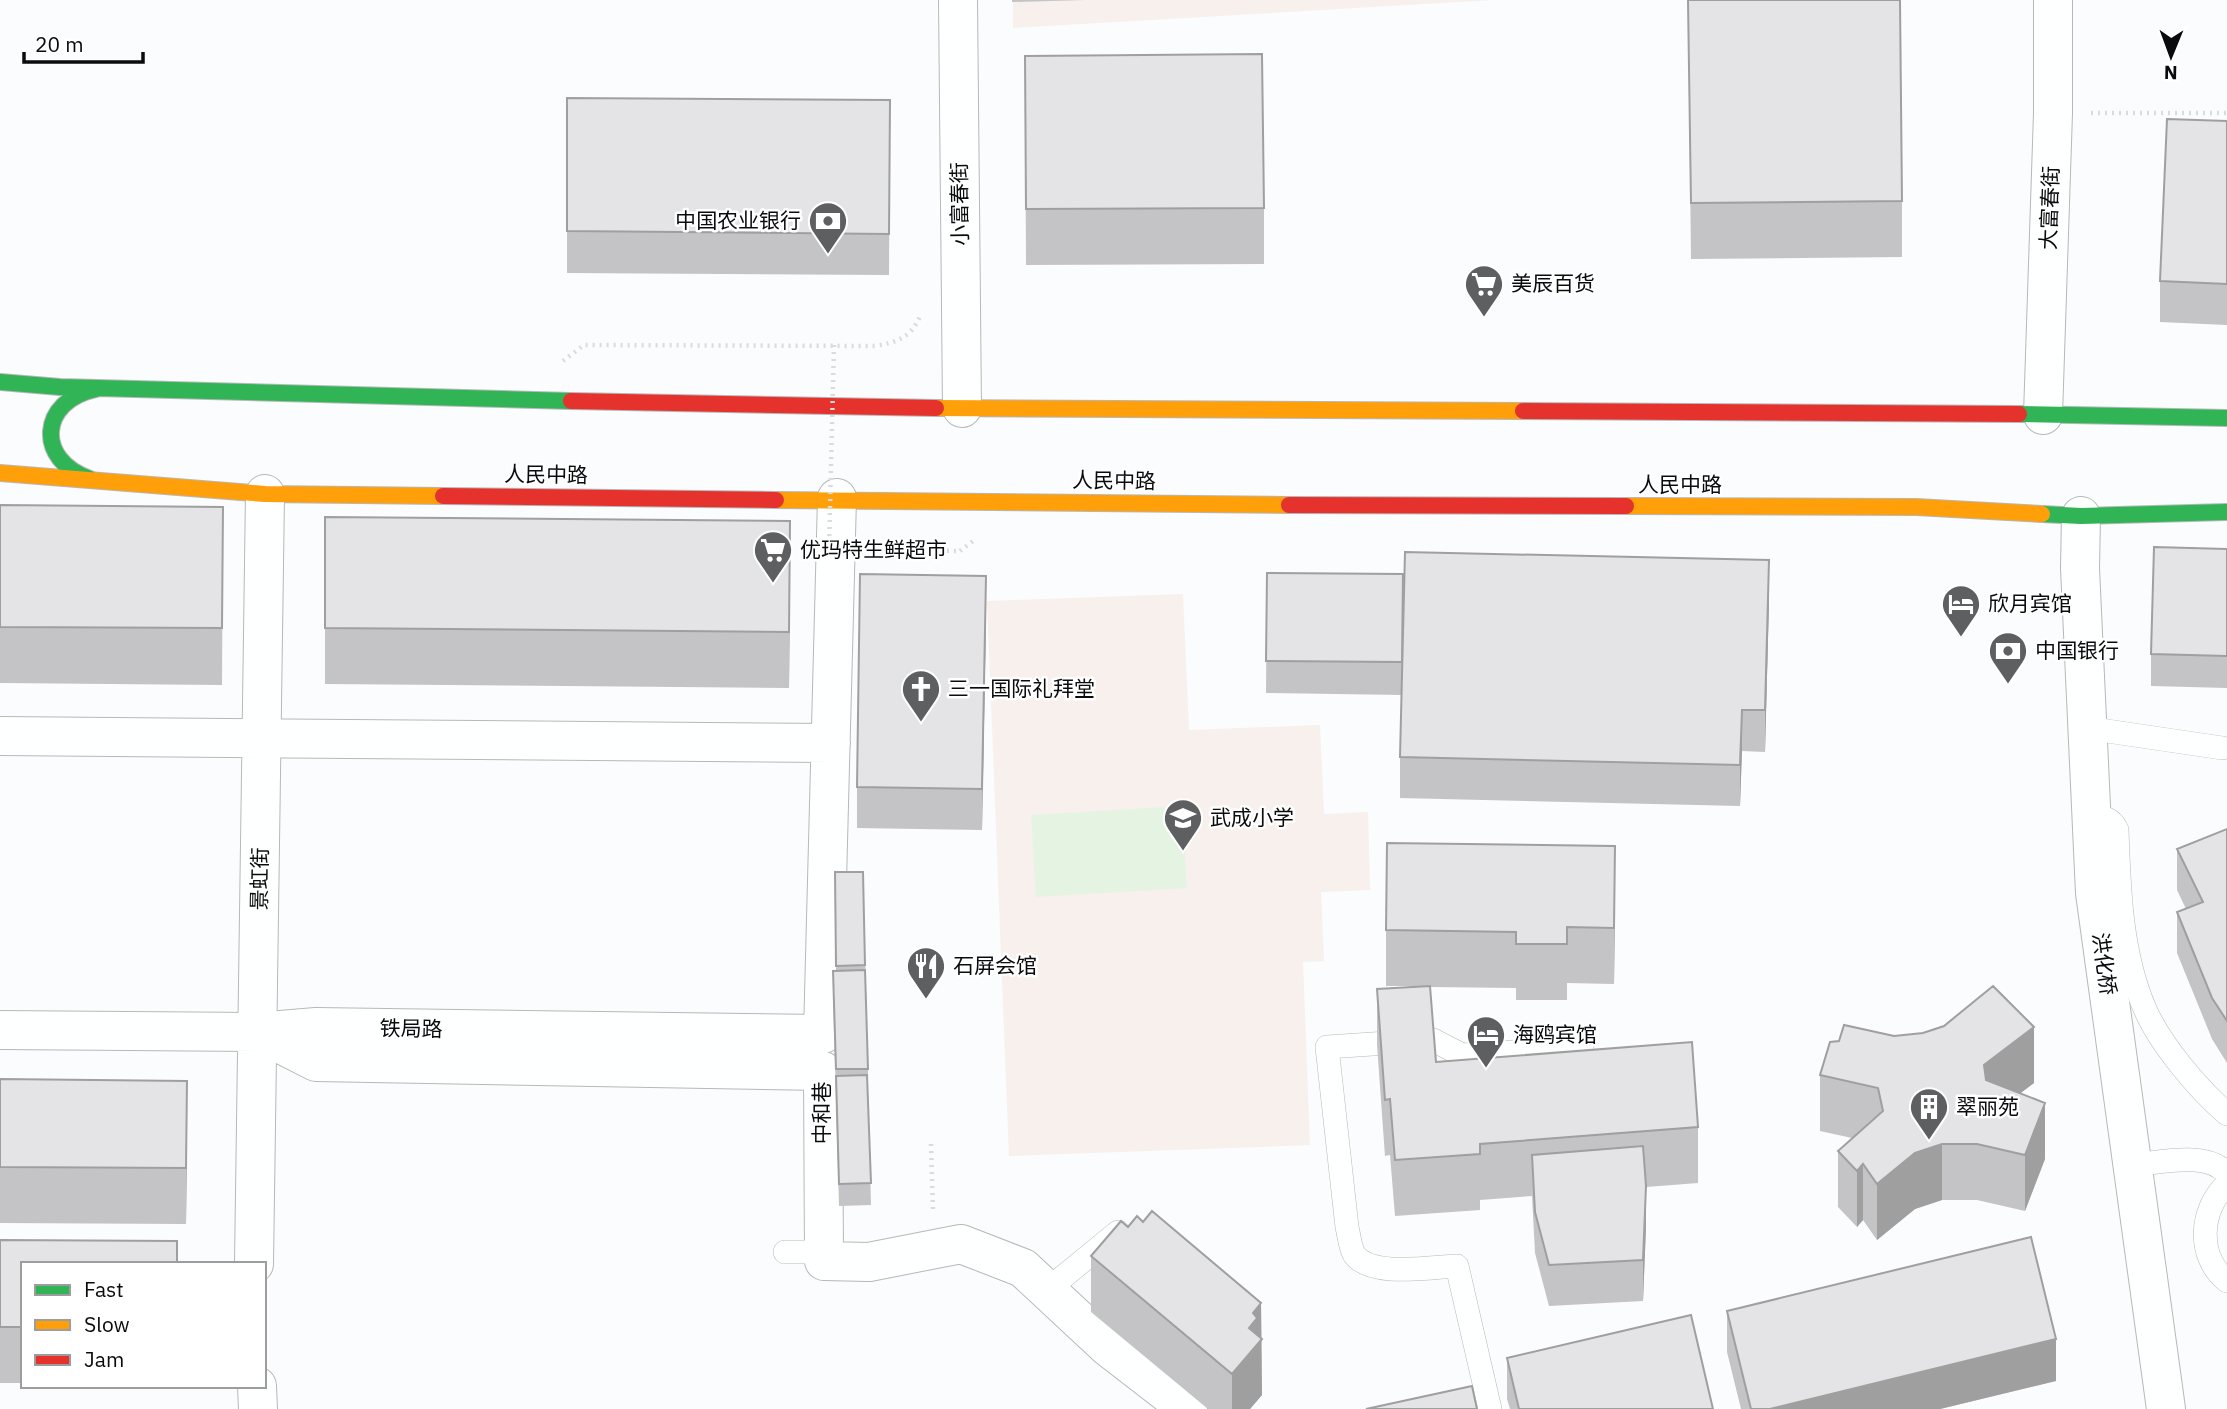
<svg xmlns="http://www.w3.org/2000/svg" width="2227" height="1409" font-family="'IBM Plex Sans','Noto Sans SC',sans-serif">
<style>
.education{fill:#f7f0ec}
.green{fill:#e5f4e2}
.lines{fill:none;stroke-linecap:round;stroke-linejoin:round}
.lane-casing{stroke:#b6b8b9;stroke-width:24}
.street-casing{stroke:#b6b8b9;stroke-width:40}
.fast-casing{stroke:#b6b8b9;stroke-width:18}
.slow-casing{stroke:#b6b8b9;stroke-width:18}
.jam-casing{stroke:#b6b8b9;stroke-width:18}
.path{stroke:#dadbdb;stroke-width:4.5;stroke-dasharray:2 5;stroke-linecap:butt}
.lane{stroke:#feffff;stroke-width:23}
.street{stroke:#feffff;stroke-width:38}
.fast{stroke:#30b455;stroke-width:16}
.slow{stroke:#ff9f0a;stroke-width:16}
.jam{stroke:#e5322d;stroke-width:16}
.path-bridge{stroke:#dadbdb;stroke-width:4.5;stroke-dasharray:2 5;stroke-linecap:butt}
.wall{fill:#c4c3c5}
.shaded-wall{fill:#a09fa0}
.building{fill:#e4e3e5;stroke:#a09fa0;stroke-width:2}
.labels{text-anchor:middle;stroke-width:5;stroke-linejoin:round;paint-order:stroke}
.street-label{font-size:21px;fill:#0a0b0d;stroke:#fff}
.poi-label{font-size:21px;fill:#0a0b0d;stroke:#fff;text-anchor:start}
</style>
<rect width="100%" height="100%" fill="#fbfcfd"/>
<path class="education" d="M1013,0H1493L1013,28Z
M1183,594L1189,730L1320,725L1324,814L1368,812L1370,890L1321,892L1324,961L1303,962L1310,1145L1009,1156L987,601Z"/>
<path class="green" d="M1182,806L1187,888L1036,897L1031,815Z"/>
<g class="lines">
<g class="lane-casing">
<path id="lane" d="M2087,728L2222,748
M2092,818C2105,817 2111,818 2117,830C2119,889 2121,954 2145,1009C2160,1044 2198,1089 2227,1114
M2133,1165C2159,1163 2208,1150 2227,1174
M2227,1184C2200,1209 2196,1256 2227,1281
M785,1252H824
M1047,1290L1118,1232
M1490,1409L1457,1266C1431,1267 1370,1278 1354,1254C1350,1247 1349,1235 1347,1227L1327,1047L1433,1040L1462,1055L1582,1048"/>
</g>
<g class="street-casing">
<path id="street" d="M958,0L962,408
M2043,415L2053,113V0
M2081,516L2080,568L2095,893L2166,1409
M0,736L831,743
M0,1030L257,1032L316,1027L823,1034L837,498
M257,1032L316,1062L823,1071L824,1261L869,1262L961,1244L1023,1268L1109,1348L1188,1409
M254,1264L265,494
M257,1386L258,1409"/>
</g>
<g class="fast-casing">
<path id="fast" d="M0,382L60,387L571,401
M2019,414L2227,418
M90,479C35,460 39,401 96,389
M2042,514L2081,516L2227,512"/>
</g>
<g class="slow-casing">
<path id="slow" d="M936,408L1523,411
M0,473L265,494L443,496
M776,500L1289,505
M1626,506L1916,507L2042,514"/>
</g>
<g class="jam-casing">
<path id="jam" d="M571,401L936,408
M1523,411L2019,414
M443,496L776,500
M1289,505L1626,506"/>
</g>
<path class="path" d="M2091,113H2227
M563,361L584,345L875,346C897,342 911,338 920,316
M960,551L973,541
M931,1144L933,1210"/>
<use href="#lane" class="lane"/>
<use href="#street" class="street"/>
<use href="#fast" class="fast"/>
<use href="#slow" class="slow"/>
<use href="#jam" class="jam"/>
<path class="path-bridge" d="M834,345L829,549L960,551"/>
</g>
<path class="wall" d="M1012,0H1085L1012,2Z
M1688,0L1902,201V257L1691,259Z
M1025,56L1264,208V264L1026,265Z
M567,98L890,100L889,275L567,273Z
M2227,121V325L2160,322V281Z
M0,505L223,507L222,685L0,683Z
M325,517L790,577L789,688L325,684Z
M2227,549V688L2151,686V654Z
M1267,573L1403,574L1402,695L1266,693Z
M1769,601L1765,752L1742,751L1740,806L1400,798V757Z
M986,617L982,830L857,828V787Z
M2227,829V1063L2212,1039L2177,953V912L2186,909L2177,890V849Z
M863,872L868,1069V1091L871,1205L839,1206L833,993V971H836L835,895Z
M1615,902L1614,984L1567,983V1000H1516V988L1430,987L1436,1062L1698,1127V1183L1646,1187V1227L1643,1301L1549,1306L1535,1253L1532,1196L1480,1200V1210L1395,1216L1390,1155L1385,1156L1377,1045V989L1418,986H1386V930Z
M1820,1075L2034,1083L2020,1093L2045,1159L2025,1211L1977,1200H1942L1915,1209L1877,1240L1863,1220L1857,1227L1838,1207V1151L1852,1138L1820,1131Z
M0,1079L187,1137L186,1224L0,1223Z
M1143,1222L1261,1303L1262,1395L1250,1409H1208L1091,1312V1256L1128,1227Z
M0,1240L23,1264V1383H0Z
M1727,1311L2056,1381L1940,1409H1741L1727,1352Z
M1507,1358L1713,1409H1510L1507,1399Z"/>
<path class="shaded-wall" d="M790,521V577L789,688V632Z
M1769,560V601L1765,752V710Z
M986,576V617L982,830V789Z
M1742,710V751L1740,806V765Z
M1615,846V902L1614,984V928Z
M2034,1027V1083L1984,1121V1065Z
M187,1081V1137L186,1224V1168Z
M2045,1103V1159L2025,1211V1155Z
M1942,1144V1200L1915,1209L1877,1240V1184L1915,1153Z
M1863,1164V1220L1857,1227V1171Z
M1646,1186V1227L1643,1301V1260Z
M1261,1303L1262,1395L1250,1409H1232V1374L1249,1328L1253,1313Z
M2056,1339V1381L1940,1409H1770Z"/>
<path class="building" d="M1688,0H1900L1902,201L1691,203Z
M1262,54L1264,208L1026,209L1025,56Z
M567,98L890,100L889,234L567,231Z
M2167,119L2227,121V284L2160,281Z
M0,505L223,507L222,628L0,627Z
M325,517L790,521L789,632L325,628Z
M2154,547L2227,549V656L2151,654Z
M1405,552L1769,560L1765,710H1742L1740,765L1400,757Z
M1267,573L1403,574L1402,662L1266,661Z
M860,574L986,576L982,789L857,787Z
M2227,829V1021L2212,998L2177,912L2203,902L2177,849Z
M1387,843L1615,846L1614,928L1567,927V944H1516V932L1386,930Z
M835,872H863L865,965L836,966Z
M865,970L868,1069H836L833,971Z
M1430,986L1436,1062L1692,1042L1698,1127L1480,1144V1154L1395,1160L1390,1099L1385,1100L1377,989Z
M1993,986L2034,1027L1984,1065L1986,1080L2045,1103L2025,1155L1977,1144H1942L1915,1153L1877,1184L1863,1164L1857,1171L1838,1151L1883,1111L1878,1088L1820,1075L1830,1042L1839,1041L1844,1025L1894,1036L1923,1033L1944,1026Z
M867,1075L871,1183L839,1184L836,1076Z
M0,1079L187,1081L186,1168L0,1167Z
M1643,1146L1646,1186L1643,1260L1549,1265L1535,1212L1532,1155Z
M1152,1211L1261,1303L1253,1313L1257,1318L1249,1328L1262,1339L1232,1374L1091,1256L1121,1221L1128,1227L1137,1216L1143,1222Z
M2031,1237L2056,1339L1770,1409H1751L1727,1311Z
M0,1240L177,1241V1264H23V1327H0Z
M1691,1315L1713,1409H1519L1507,1358Z
M1472,1386L1477,1409H1366Z"/>
<defs>
<g id="bank-pin" transform="scale(2.0125)"><path d="M0 17L-7.5 6A9.5 9.5 0 1 1 7.5 6Z" fill="#5e5f61" stroke="#fff"/><path d="M-6-4H6V4H-6ZM0-2.3a2.3 2.3 0 1 0 0 4.6a2.3 2.3 0 1 0 0-4.6Z" fill="#fff"/></g>
<g id="supermarket-pin" transform="scale(2.0125)"><path d="M0 17L-7.5 6A9.5 9.5 0 1 1 7.5 6Z" fill="#5e5f61" stroke="#fff"/><path d="M-6-5.5h2.5l.6 2H6L4.5 2H-2.5L-4.4-4H-6ZM-1.5 3.2a1.3 1.3 0 1 0 .1 0ZM3 3.2a1.3 1.3 0 1 0 .1 0Z" fill="#fff"/></g>
<g id="hotel-pin" transform="scale(2.0125)"><path d="M0 17L-7.5 6A9.5 9.5 0 1 1 7.5 6Z" fill="#5e5f61" stroke="#fff"/><path d="M-6-4.5h1.5V1H6V5H4.5V3h-9V5H-6ZM-4 0a1.8 1.8 0 1 1 3.6 0ZM.5 0V-2.5h3Q6-2.5 6 0Z" fill="#fff"/></g>
<g id="church-pin" transform="scale(2.0125)"><path d="M0 17L-7.5 6A9.5 9.5 0 1 1 7.5 6Z" fill="#5e5f61" stroke="#fff"/><path d="M-1.2-6h2.4v3.5h3.3v2.4h-3.3V6h-2.4V-.1h-3.3v-2.4h3.3Z" fill="#fff"/></g>
<g id="school-pin" transform="scale(2.0125)"><path d="M0 17L-7.5 6A9.5 9.5 0 1 1 7.5 6Z" fill="#5e5f61" stroke="#fff"/><path d="M0-5L7-2L0 1L-7-2ZM-4 1L0 2.5L4 1V4Q0 6-4 4Z" fill="#fff"/></g>
<g id="restaurant-pin" transform="scale(2.0125)"><path d="M0 17L-7.5 6A9.5 9.5 0 1 1 7.5 6Z" fill="#5e5f61" stroke="#fff"/><path d="M-5-6h1v4h1v-4h1v4h1v-4h1v5L-1.5 .5V6h-2V.5L-5-1ZM5-6V6H3V1.5H1.5Q1.5-4 5-6Z" fill="#fff"/></g>
<g id="building-pin" transform="scale(2.0125)"><path d="M0 17L-7.5 6A9.5 9.5 0 1 1 7.5 6Z" fill="#5e5f61" stroke="#fff"/><path d="M-4-6H4V6H1V3H-1V6H-4ZM-2.5-4.3h1.7v1.8h-1.7ZM.8-4.3h1.7v1.8H.8ZM-2.5-1h1.7V.8h-1.7ZM.8-1h1.7V.8H.8Z" fill="#fff"/></g>
</defs>
<g fill-rule="evenodd">
<use href="#bank-pin" x="828" y="221"/>
<use href="#supermarket-pin" x="1484" y="284"/>
<use href="#supermarket-pin" x="773" y="550"/>
<use href="#hotel-pin" x="1961" y="604"/>
<use href="#bank-pin" x="2008" y="651"/>
<use href="#church-pin" x="921" y="689"/>
<use href="#school-pin" x="1183" y="818"/>
<use href="#restaurant-pin" x="926" y="966"/>
<use href="#hotel-pin" x="1486" y="1035"/>
<use href="#building-pin" x="1929" y="1107"/>
</g>
<g class="labels">
<g class="street-label">
<text transform="translate(960 204) rotate(-91)" y="7">小富春街</text>
<text transform="translate(2050 208) rotate(-88)" y="7">大富春街</text>
<text transform="translate(546 475) rotate(1)" y="7">人民中路</text>
<text transform="translate(1114 481) rotate(1)" y="7">人民中路</text>
<text x="1680" y="492">人民中路</text>
<text transform="translate(260 879) rotate(-89)" y="7">景虹街</text>
<text transform="translate(2104 964) rotate(82)" y="7">洪化桥</text>
<text transform="translate(411 1029) rotate(1)" y="7">铁局路</text>
<text transform="translate(822 1113) rotate(-90)" y="7">中和巷</text>
</g>
<g class="poi-label">
<text x="801" y="228" text-anchor="end">中国农业银行</text>
<text x="1511" y="291">美辰百货</text>
<text x="800" y="557">优玛特生鲜超市</text>
<text x="1988" y="611">欣月宾馆</text>
<text x="2035" y="658">中国银行</text>
<text x="948" y="696">三一国际礼拜堂</text>
<text x="1210" y="825">武成小学</text>
<text x="953" y="973">石屏会馆</text>
<text x="1513" y="1042">海鸥宾馆</text>
<text x="1956" y="1114">翠丽苑</text>
</g>
</g>
<rect x="21" y="1262" width="245" height="126" fill="#ffffff" stroke="#9d9d9e" stroke-width="2"/>
<rect x="35" y="1285" width="35" height="10" fill="#30b455" stroke="#9d9d9e" stroke-width="2"/>
<text x="84" y="1297" font-size="21" fill="#0a0b0d">Fast</text>
<rect x="35" y="1320" width="35" height="10" fill="#ff9f0a" stroke="#9d9d9e" stroke-width="2"/>
<text x="84" y="1332" font-size="21" fill="#0a0b0d">Slow</text>
<rect x="35" y="1355" width="35" height="10" fill="#e5322d" stroke="#9d9d9e" stroke-width="2"/>
<text x="84" y="1367" font-size="21" fill="#0a0b0d">Jam</text>
<g transform="translate(2171 56) rotate(181)" stroke="#ffffff" stroke-width="5" paint-order="stroke">
<path d="M0-5L12 26L0 18L-12 26Z" fill="#0a0b0d"/>
<text y="-10" font-size="19" font-weight="bold" text-anchor="middle" fill="#0a0b0d">N</text>
</g>
<path d="M24 52v10h119v-10" fill="none" stroke="#0a0b0d" stroke-width="3.5"/>
<text x="35" y="52" font-size="21" fill="#0a0b0d" stroke="#ffffff" stroke-width="5" paint-order="stroke">20 m</text>
</svg>
